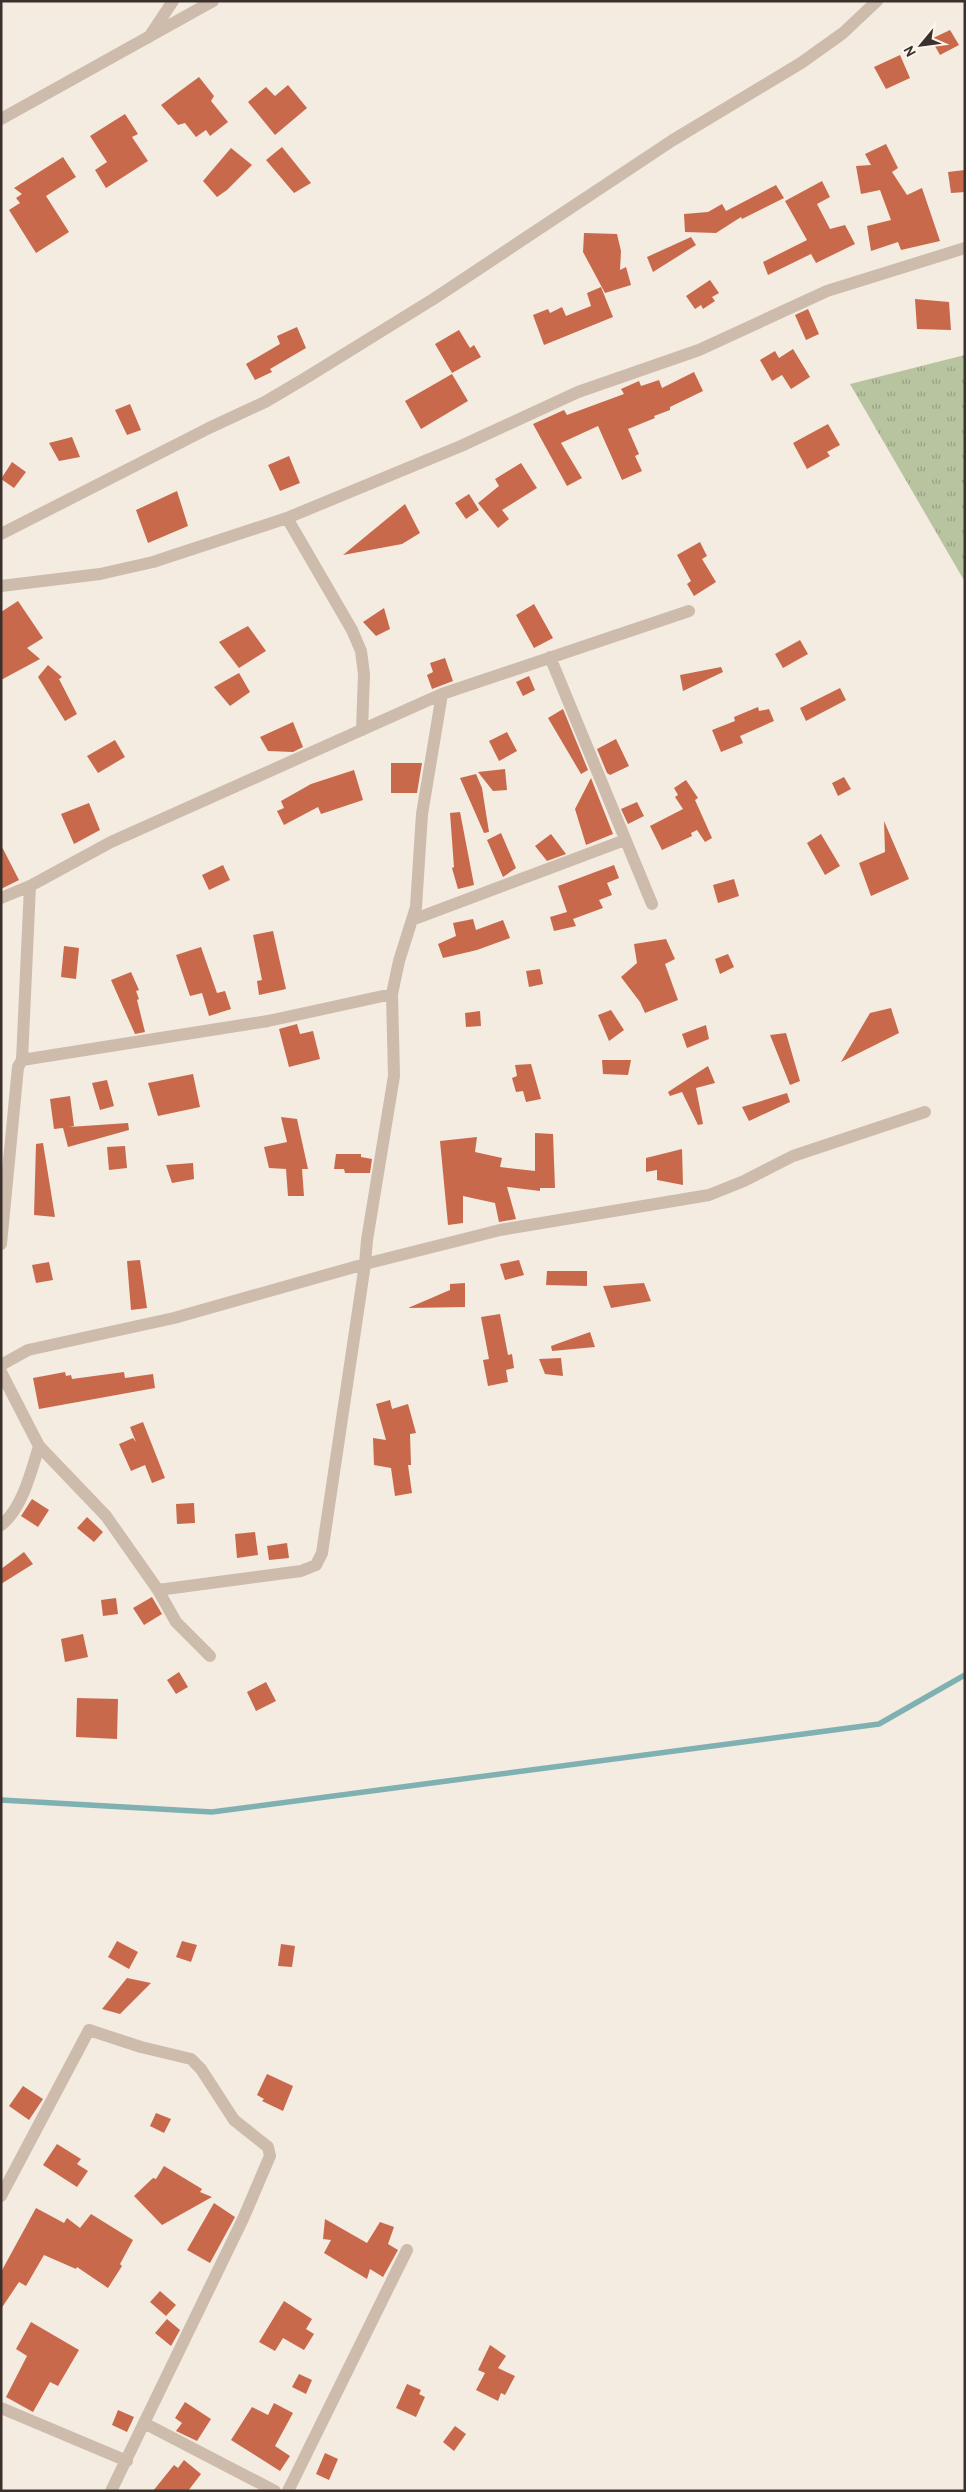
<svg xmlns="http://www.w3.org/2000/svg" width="966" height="2492" font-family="Overpass,sans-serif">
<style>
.grass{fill:url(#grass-tufts)}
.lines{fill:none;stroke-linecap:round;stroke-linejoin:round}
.stream{stroke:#7fb0b2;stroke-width:5.5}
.building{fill:#c8694b}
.street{stroke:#cdbbac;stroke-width:12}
</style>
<defs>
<pattern id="grass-tufts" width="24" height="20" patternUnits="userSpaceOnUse" patternTransform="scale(1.25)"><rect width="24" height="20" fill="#b8c4a0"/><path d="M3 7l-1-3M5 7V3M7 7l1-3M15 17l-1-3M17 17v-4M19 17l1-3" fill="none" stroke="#97a083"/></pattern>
</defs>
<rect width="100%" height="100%" fill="#f4ebe1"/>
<path class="grass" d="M965,355V582L850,384Z"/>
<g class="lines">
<path class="stream" d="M1,1800L212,1812L879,1724L965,1675"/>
</g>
<path class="building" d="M950,30L959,45L940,55L931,39Z
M900,55L910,78L886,89L874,67Z
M199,77L214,96L211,101L228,122L210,136L206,130L196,137L185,123L178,125L161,105Z
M288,85L307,108L275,135L248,102L266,87L275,96Z
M125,114L138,134L132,137L148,161L106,188L95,170L107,162L90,136Z
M886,144L898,168L892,172L907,195L922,188L940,241L901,250L898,242L871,251L867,226L891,220L880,190L861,194L856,166L871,165L865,154Z
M282,147L311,183L294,193L266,160Z
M231,148L252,165L227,190L217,197L203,181Z
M63,157L76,177L46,196L69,232L36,253L9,210L20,203L16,198L22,194L14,188Z
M965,170V192L951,193L948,172Z
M822,181L830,197L817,204L830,229L845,225L855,244L816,263L811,254L768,275L763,262L807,240L785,201Z
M776,185L784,198L742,219L741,217L716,233L685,232L684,214L708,212L722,204L726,211Z
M584,233L617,234L621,251L620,270L626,267L631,285L605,293L583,252Z
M691,237L696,245L653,272L647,257Z
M710,280L719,293L712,297L715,301L703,309L701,305L695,309L686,296Z
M601,287L613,317L544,345L533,315L548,309L550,313L562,307L566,316L591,306L587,293Z
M915,299L949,302L951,330L917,329Z
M808,309L819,334L806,340L795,315Z
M297,327L306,348L270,369L272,372L255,380L246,364L280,344L277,336Z
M459,330L470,348L474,345L481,357L452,373L435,344Z
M793,349L810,377L791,389L782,375L772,381L760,360L775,351L779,358Z
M694,372L703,391L670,407V410L654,416L655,418L628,429L639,454L635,456L642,471L622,480L598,426L561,443L582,478L567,486L533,424L564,410L567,415L624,394L621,389L639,381L641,386L659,380L662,388Z
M452,374L468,401L421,429L405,401Z
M130,404L141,430L127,435L115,410Z
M828,424L840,445L827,452L830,456L807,469L793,443Z
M72,437L80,457L59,461L49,443Z
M289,456L300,483L280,491L268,465Z
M12,462L26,472L14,488L1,479Z
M521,463L537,488L502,510L509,519L498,528L478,503L499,486L495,479Z
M177,491L188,526L148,543L136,510Z
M469,494L479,510L466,519L455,503Z
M405,504L420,533L402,544L343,555Z
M700,542L707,556L702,559L716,582L694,596L687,584L691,581L677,555Z
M18,601L43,638L27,648L40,659L1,680V612Z
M534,604L553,638L534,648L516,615Z
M384,608L390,629L376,636L363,622Z
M248,626L266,651L239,668L219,642Z
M800,640L808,654L783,668L775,654Z
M445,658L453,681L432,689L427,675L433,672L430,663Z
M48,665L62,677L59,679L77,714L65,721L38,677Z
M721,667L723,672L683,691L680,675Z
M239,673L250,692L230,706L214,687Z
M529,676L535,690L523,696L516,682Z
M840,688L846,700L806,721L800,708Z
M758,707L759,711L769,709L774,721L740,736L743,743L721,752L712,730L735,721L734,717Z
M563,709L588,770L581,774L548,718Z
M293,722L303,747L293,752L268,751L260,737Z
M507,732L517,751L499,761L489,741Z
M616,739L629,766L610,775L607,773L597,749Z
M115,740L125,757L98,773L87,756Z
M391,763H422L417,793H391Z
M505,769L507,790L493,791L478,772Z
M354,770L363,800L321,814L318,807L284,825L277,811L284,808L281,801L311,784Z
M476,774L482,788L489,832L484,833L460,778Z
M844,777L851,789L838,796L832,783Z
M591,778L613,834L586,845L575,809Z
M686,780L698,798L695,800L712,838L705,842L697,830L691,833L692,836L662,850L650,826L683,809L675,797L678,795L674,788Z
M637,802L644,816L628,824L621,809Z
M89,803L100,830L74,844L61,814Z
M460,812L474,885L458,889L452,868L454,867L450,813Z
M884,821L909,879L871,896L859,863L885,852Z
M501,833L516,868L503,877L487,840Z
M551,834L566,854L547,861L535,846Z
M821,834L840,866L825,875L807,843Z
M1,845L19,880L1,889Z
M223,865L230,880L209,890L202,875Z
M614,865L619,878L607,883L612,895L599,900L603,908L573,919L576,926L554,931L550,917L567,912L558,886Z
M734,879L739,896L718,903L713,885Z
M473,919L476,930L503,920L510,938L477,950L443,958L438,944L456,936L453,923Z
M273,931L286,989L259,995L257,981L262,980L253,935Z
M666,939L675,959L665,964L678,1000L645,1013L640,1002L621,977L637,963L634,944Z
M64,946L79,948L76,979L61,977Z
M201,947L217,993L225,991L231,1009L209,1016L202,993L190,996L176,955Z
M728,954L734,967L720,974L715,959Z
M540,969L543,984L529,987L526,971Z
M131,972L139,990L136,991L139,999L137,1000L145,1032L135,1034L111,980Z
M891,1008L899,1033L841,1062L870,1013Z
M611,1010L624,1030L609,1041L598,1015Z
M480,1011L481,1026L466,1027L465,1013Z
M297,1024L300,1034L313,1031L320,1059L289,1067L279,1029Z
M706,1025L709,1039L687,1048L682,1034Z
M786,1033L800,1081L790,1085L770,1035Z
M602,1060H631L628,1075L603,1074Z
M531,1064L541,1099L526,1102L523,1091L516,1092L512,1078L517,1076L515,1065Z
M708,1066L715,1083L696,1088L703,1124L698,1125L682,1092L670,1096L668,1092Z
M193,1074L200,1107L158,1116L148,1083Z
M107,1080L114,1106L100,1110L92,1083Z
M787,1093L790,1102L749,1121L742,1107Z
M70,1096L74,1126L69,1127L128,1123L129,1130L68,1147L63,1128L54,1129L50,1099Z
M281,1117L297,1119L308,1169H302L304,1196H288L286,1169L269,1168L264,1147L287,1142Z
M535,1133L553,1134L555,1188H540V1191L507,1187L516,1219L499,1222L495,1203L463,1196V1223L448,1225L440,1141L477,1137L475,1152L502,1158L500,1167L535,1171Z
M43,1143L55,1217L34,1215L36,1144Z
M125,1146L127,1168L109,1170L107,1147Z
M682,1149L683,1185L657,1180V1170L646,1172V1158Z
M336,1154H361V1157L372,1159L370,1173H345L344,1169H334Z
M193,1163L194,1179L172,1183L166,1165Z
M140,1260L147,1308L131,1310L127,1261Z
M519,1260L524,1275L505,1280L500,1264Z
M49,1262L53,1280L36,1283L32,1265Z
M547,1271H587V1286L546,1285Z
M465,1283V1307L408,1308L450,1290V1284Z
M644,1283L651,1301L611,1308L603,1286Z
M500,1314L508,1355L512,1354L514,1368L506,1370L508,1382L488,1386L483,1360L489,1359L481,1317Z
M590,1332L595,1347L552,1351L551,1346Z
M561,1358L563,1376L545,1374L539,1359Z
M65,1372L66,1376L71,1375L72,1379L124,1372L125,1378L153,1374L155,1388L39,1409L33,1378Z
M390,1400L392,1409L408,1404L416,1433L410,1434L411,1465H408L412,1493L395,1496L391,1468L374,1465L373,1438L386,1440L376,1404Z
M143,1422L165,1478L152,1483L145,1465L131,1471L119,1444L133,1438L136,1442L130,1427Z
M32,1499L49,1510L38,1527L21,1516Z
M194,1503L195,1523L177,1524L176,1504Z
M87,1517L103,1532L94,1542L77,1528Z
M255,1532L258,1555L237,1558L235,1534Z
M287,1543L289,1558L269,1560L267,1546Z
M24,1552L33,1564L1,1584V1569Z
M152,1597L162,1614L144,1625L133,1608Z
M116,1598L118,1614L103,1616L101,1600Z
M83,1634L88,1657L65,1662L61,1639Z
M179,1672L188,1687L176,1694L167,1680Z
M266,1682L276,1701L256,1711L247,1692Z
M77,1698L118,1699L117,1739L76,1737Z
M117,1941L138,1952L129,1969L108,1957Z
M182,1941L197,1945L191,1962L176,1957Z
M281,1944L295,1946L292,1967L278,1966Z
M127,1978L151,1983L120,2014L102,2009Z
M267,2074L293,2086L283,2111L262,2101L264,2099L257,2095Z
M23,2086L43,2099L29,2120L9,2106Z
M156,2113L171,2119L164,2133L150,2126Z
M57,2144L81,2159L77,2164L88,2171L77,2187L43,2165Z
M164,2166L202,2189L200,2192L212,2197L162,2225L134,2196L153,2178L156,2179Z
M214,2203L235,2217L210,2263L187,2250Z
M36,2208L64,2223L67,2218L80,2228L91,2214L133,2240L120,2264L122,2266L108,2288L77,2267L76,2269L44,2255L26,2286L19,2282L1,2309V2272Z
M325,2219L367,2243L380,2222L394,2227L388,2244L398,2250L383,2277L370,2269L367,2279L324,2253L331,2240L323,2239Z
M160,2291L176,2305L166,2316L150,2302Z
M284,2301L312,2319L306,2329L314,2334L304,2350L283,2338L275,2351L259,2342Z
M167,2319L180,2330L171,2346L155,2333Z
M31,2322L79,2350L58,2386L50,2382L33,2412L6,2397L27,2356L16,2349Z
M490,2345L506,2356L498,2368L515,2376L505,2395L501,2393L498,2401L476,2390L485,2373L478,2370Z
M299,2374L312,2380L306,2394L292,2387Z
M407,2384L421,2390L419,2394L425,2397L416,2417L396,2408Z
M185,2402L211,2419L197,2441L176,2431L182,2423L175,2418Z
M274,2403L293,2413L275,2446L290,2456L280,2471L231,2440L252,2407L268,2415Z
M118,2410L134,2417L127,2432L112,2425Z
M455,2426L466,2434L454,2451L443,2442Z
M325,2453L338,2459L329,2480L316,2474Z
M184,2460L201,2474L188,2491H153L174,2465L178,2468Z"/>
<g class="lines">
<path class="street" d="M149,37L173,1
M1,119L213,1
M287,518L352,630L361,651L364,674L362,730
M1,534L209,428L265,402L304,379L435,298L673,140L801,63L843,33L877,1
M1,586L100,574L153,562L287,518L461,446L578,392L699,350L827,291L965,248
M550,657L652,904
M1,898L30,886L111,842L442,694L689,611
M412,920L625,840
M22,1060L30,886
M1,1244L18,1067L22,1060L268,1021L392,994
M1,1365L28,1350L174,1318L365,1264L500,1230L709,1195L744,1181L793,1156L925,1112
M1,1372L39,1446L106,1516L158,1590L176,1622L210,1656
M1,1525C22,1510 32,1469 39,1446
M158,1590L301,1571L316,1565L322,1553L365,1264L367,1240L394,1076L392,994L399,961L416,907L422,814L442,694
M1,2196L89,2030L141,2047L191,2059L201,2069L234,2120L268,2147L270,2156L243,2219L111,2491
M1,2408L127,2461
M144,2423L275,2491
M288,2491L407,2250"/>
</g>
<rect width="966" height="2492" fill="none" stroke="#3b302b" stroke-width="5"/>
<g transform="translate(921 45) rotate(241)" stroke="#fbf5ee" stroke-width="4" paint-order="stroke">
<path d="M0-4L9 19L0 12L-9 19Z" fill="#3b302b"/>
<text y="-8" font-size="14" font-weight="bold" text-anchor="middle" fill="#3b302b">N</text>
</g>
</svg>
